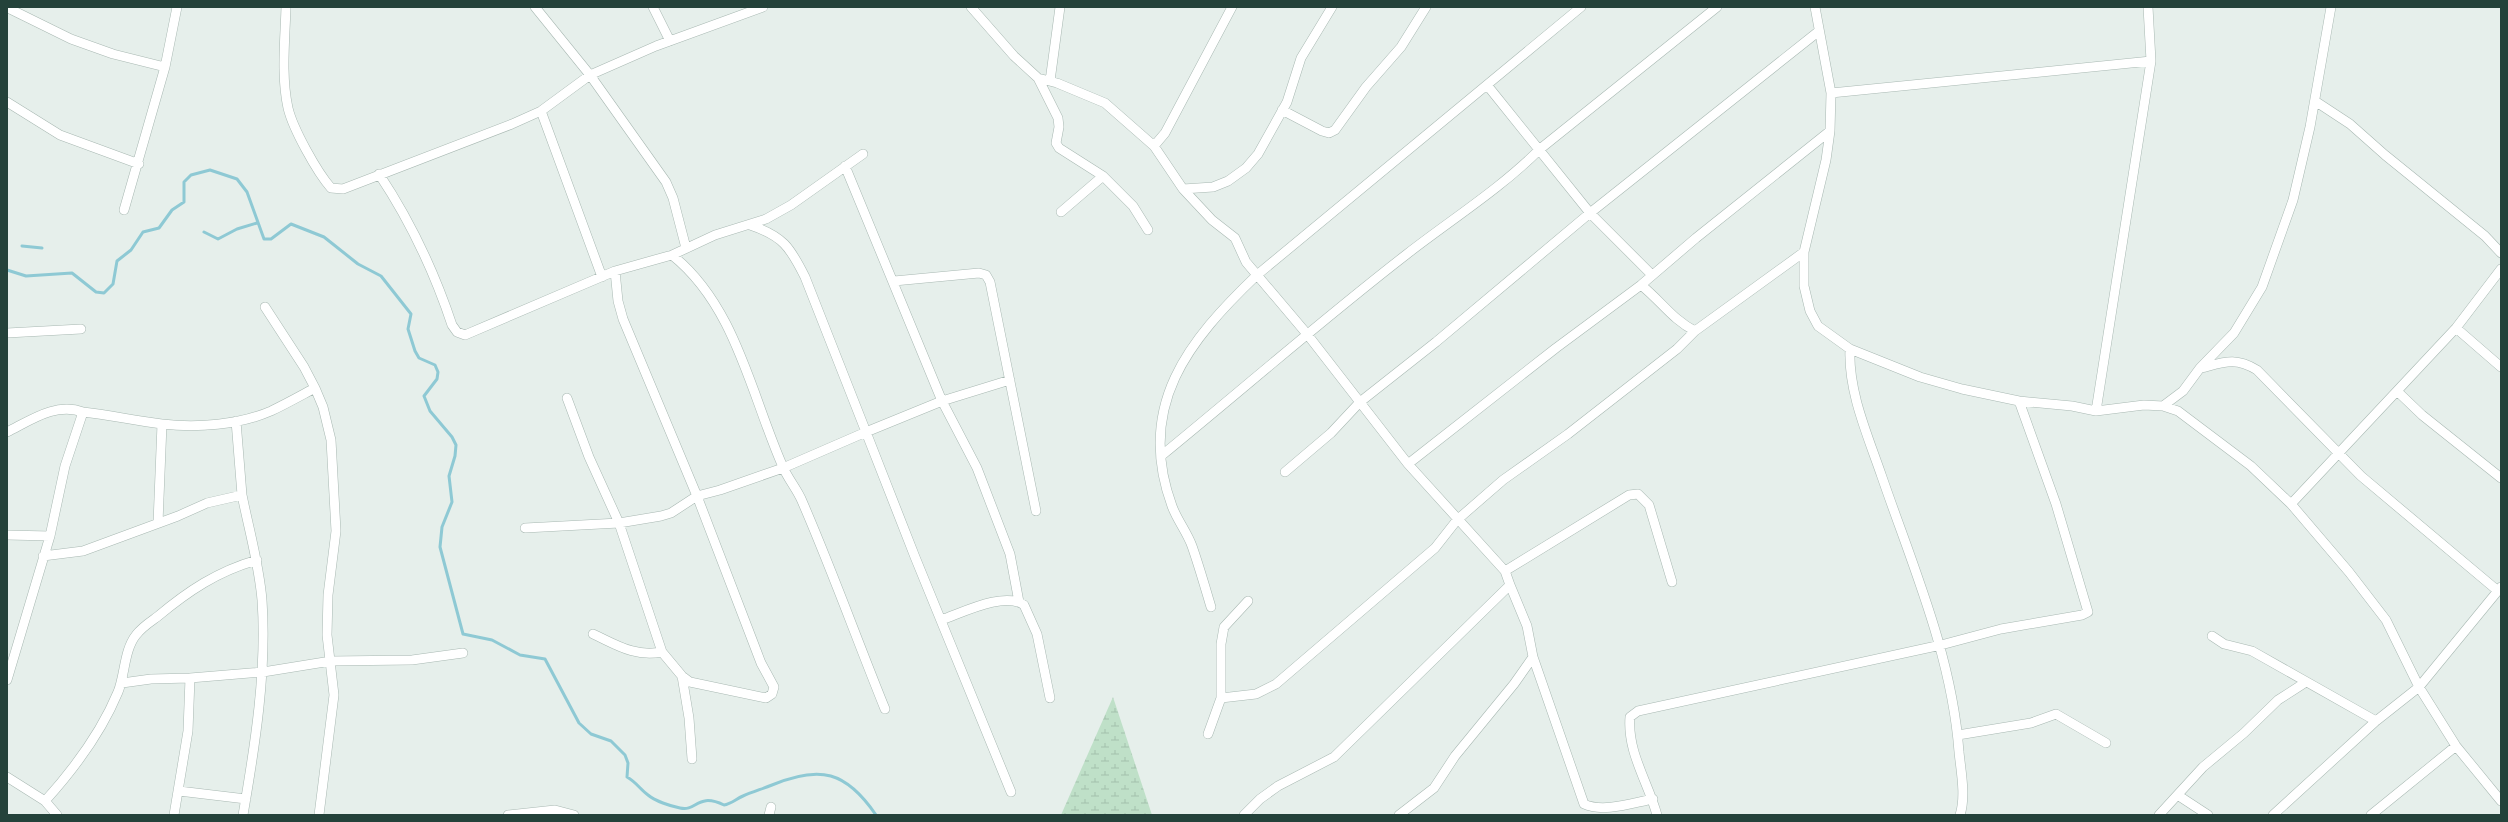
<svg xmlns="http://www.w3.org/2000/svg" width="2508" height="822" font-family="Helvetica,sans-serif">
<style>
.wetland{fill:url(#wetland-marsh)}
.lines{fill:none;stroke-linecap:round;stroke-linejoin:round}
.stream{stroke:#8ec9d4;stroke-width:3}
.minor-casing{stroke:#a8b8b2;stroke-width:10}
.minor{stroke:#fff;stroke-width:9}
</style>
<defs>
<pattern id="wetland-marsh" width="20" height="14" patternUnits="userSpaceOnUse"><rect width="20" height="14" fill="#bfe0c8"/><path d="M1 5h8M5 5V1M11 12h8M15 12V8" fill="none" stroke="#a4c1ad"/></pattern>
</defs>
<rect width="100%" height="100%" fill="#e6efeb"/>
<path class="wetland" d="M1113,697L1152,815H1061Z"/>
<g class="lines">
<path class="stream" d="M204,232L218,239L237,229L257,223
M22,246L42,248
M7,270L26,276L72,273L96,292L104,293L113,284L117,261L131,250L143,232L159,228L172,210L184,202V182L191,175L210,170L237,179L247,192L264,239H271L291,224L324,237L358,264L381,276L411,314L408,329L415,351L419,358L435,365L438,372L437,379L424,396L430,411L452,437L456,445L455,456L449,476L452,502L442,527L440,547L463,634L492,640L520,655L545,659L579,723L591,734L611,741L625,755L628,763L627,777C636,782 640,789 648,795C655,801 670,806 680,808C697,812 697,792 724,805C731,804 736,799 743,796C752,792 762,789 772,785C820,765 846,771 876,815"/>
<g class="minor-casing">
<path id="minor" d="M286,7C285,40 281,76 288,108C293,129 317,172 331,188L343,189L512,124L541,111L590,75L656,46L763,7
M535,7L590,75L666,182L673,198L686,248
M653,7L670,41
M971,7L1014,56L1038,78L1057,83L1105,103L1154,146L1165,133L1232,7
M1815,7L1831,93L1830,131L1826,160L1804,252V286L1810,311L1818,326L1850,349L1920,377L1962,389L2019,401L2072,406L2096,411L2144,405L2163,406L2178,411L2251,466L2291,504L2349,572L2386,620L2419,687L2456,746L2501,801
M10,9L71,39L113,54L165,67
M1038,78L1058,118L1059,127L1056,143L1059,148L1103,176L1133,206L1148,230
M1050,81L1060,7
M1487,85L1590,213L1652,275
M1831,93L2151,61
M2315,101L2350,124L2385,155L2485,236L2501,253
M7,102L60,135L139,164
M1282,110L1322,131L1329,133L1335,130L1366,87L1401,47L1426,7
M541,111L602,277
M1154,146L1183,189L1213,187L1228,181L1246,168L1258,154L1287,102L1301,58L1332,7
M845,166L942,401L1010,380
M379,174C411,222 434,271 452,325L457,332L465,335L615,271L672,255L715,235L766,219L791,205L863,154
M1183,189L1212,220L1235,238L1246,262L1307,334L1408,464L1505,571L1510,585L1334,757L1278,786L1260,799L1244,815
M124,210L165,67L177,7
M1061,212L1103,176
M750,225C783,236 790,247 805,277L866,432L942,401L977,468L1010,554L1019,602
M672,255C736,306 751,395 783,467C788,479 797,489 802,501C832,570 857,640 885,709
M894,281L979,273L986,275L990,282L1036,511
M1641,285C1661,301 1673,320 1695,331
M265,307L304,367L315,388L323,407L331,440L336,531L328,595L327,635L334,695L319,815
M2456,328L2501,367
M7,333L81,329
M1850,349C1848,392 1868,436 1882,477C1913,567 1952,656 1959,752C1961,772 1966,796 1960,815
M2201,368C2225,362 2235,357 2257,370L2361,476L2498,591
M2398,392L2422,415L2501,478
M567,398L589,457L619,523L662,652L682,676L690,682L766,698L772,694L774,687L761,663L697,496L623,319L618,301L615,271
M2163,406L2183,391L2200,368L2234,333L2262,287L2293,200L2310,127L2331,7
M2096,411L2151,61L2148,7
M83,412C110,415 136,421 162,424C197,428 239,425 271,411C286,404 300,396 315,388
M236,421L242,495
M7,432C31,420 56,402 83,412L65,466L50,536L7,680
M1161,456C1243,389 1323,319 1407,254C1452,219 1500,189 1540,149L1717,7
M1408,464L1556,348L1641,285L1696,238L1830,131
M1285,472L1331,433L1360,402L1436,342L1590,213L1819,31
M2291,504L2456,328L2501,269
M158,523L162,424
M525,528L619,523L661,516L671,513L697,496L720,490L783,468L866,432L915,557L1011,792
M7,535L50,536
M43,556L83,551L178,516L207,503L242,495C249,530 259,564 262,600C267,670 255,746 243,815
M1505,571L1629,495L1638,494L1649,505L1672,582
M1211,607C1205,587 1199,566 1192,546C1187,532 1177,520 1172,506C1135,406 1189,340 1257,275L1581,7
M941,620C962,613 1004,591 1024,605L1037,634L1050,698
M593,634C617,645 634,657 662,652
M2212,636L2224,644L2252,651L2376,721
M1533,657L1584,804C1603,813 1632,803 1653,799
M682,676L689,718L692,759
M190,678L263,672L331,661L412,660L463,653
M122,683L151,679L190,678L188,731L174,815
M1221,698V644L1224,627L1248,601
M1208,734L1221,698L1256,694L1276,684L1435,548L1457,520L1503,480L1568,434L1677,349L1695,331L1804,252
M1958,735L2031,723L2056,714L2106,743
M7,777L45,801L57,815
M179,791L246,799
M2179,796L2208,815
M45,801C74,769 101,733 118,692C125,675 124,650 136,635C142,627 150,622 157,617C188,591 218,571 257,560
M508,815L555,810L574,815
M769,815L771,807
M1399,815L1434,788L1455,756L1514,684L1533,657L1527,626L1510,585
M1657,815C1648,782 1627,752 1630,717L1638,711L1941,645L2001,629L2082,615L2088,612L2056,504L2019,401
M2159,815L2203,767L2244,733L2278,700L2306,682
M2273,815L2376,721L2419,687L2501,587
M2371,815L2456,746"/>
</g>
<use href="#minor" class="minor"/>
</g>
<rect width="2508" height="822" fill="none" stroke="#24423a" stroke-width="16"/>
</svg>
